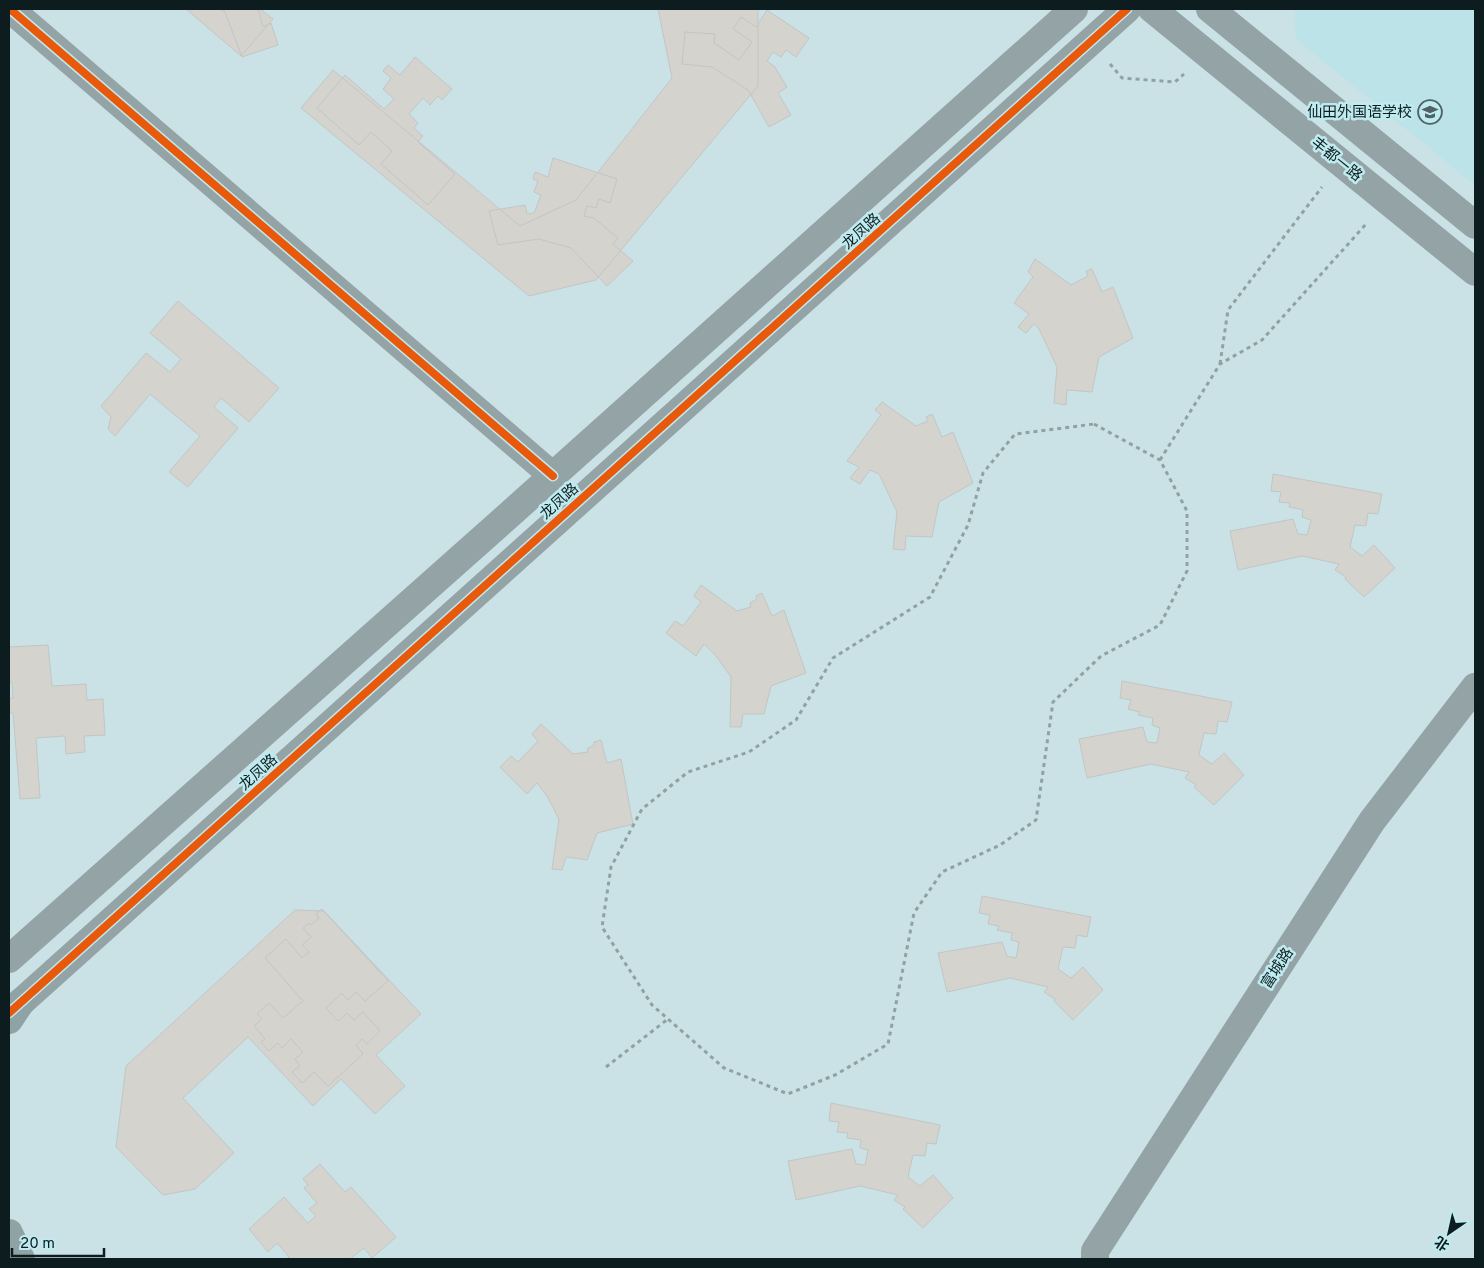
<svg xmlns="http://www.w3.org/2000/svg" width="1484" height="1268" font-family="Overpass,'Noto Sans SC',sans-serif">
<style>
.built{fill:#bbe3e8}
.building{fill:#d4d3ce;stroke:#c2c6c5}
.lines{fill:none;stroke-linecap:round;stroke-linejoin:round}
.path{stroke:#91a1a2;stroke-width:3;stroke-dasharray:4 4;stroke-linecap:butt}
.street{stroke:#94a3a5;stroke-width:28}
.secondary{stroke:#8fa2a4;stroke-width:28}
.cycleway-casing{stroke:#bfebf0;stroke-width:11}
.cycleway{stroke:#e8590c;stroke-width:8}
.labels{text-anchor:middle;stroke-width:5;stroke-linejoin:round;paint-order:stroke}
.poi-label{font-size:15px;fill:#0d1d1f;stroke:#bfebf0;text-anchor:end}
.street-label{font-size:15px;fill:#0d1d1f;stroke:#bfebf0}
</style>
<rect width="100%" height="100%" fill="#cae2e5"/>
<path class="built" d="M1294,9H1475V185L1296,39Z"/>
<path class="building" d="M186,9H260L273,19L241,56Z
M221,9H258L263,27L271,23L278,45L242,57L225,12Z
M658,9H758V86L596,280L529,296L301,108L333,70L520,226L576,200L672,78Z
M767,10L809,38L796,57L786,50L781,57L773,52L767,61L775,67L787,87L778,93L791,115L769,127L748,90L712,67L682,64L685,32L715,34L714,43L739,60L752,42L733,29L741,17L756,27Z
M415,57L452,89L442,100L438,96L430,105L423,98L409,114L418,123L414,128L423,136L418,142L455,174L428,205L381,164L392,151L371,132L359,145L317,108L345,75L384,109L394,99L383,89L391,78L383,71L388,65L400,75Z
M553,158L617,179L610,203L599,199L596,208L587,206L584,216L594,218L618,238L613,244L633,261L607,286L571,248L539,239L498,245L489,211L525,205L527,214L534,213L541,195L534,192L538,181L533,179L535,172L548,177Z
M1035,259L1071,285L1088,276L1086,271L1092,269L1102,292L1113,287L1133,338L1099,357L1092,392L1067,390L1066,405L1054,403L1057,367L1039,329L1034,324L1026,333L1018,327L1029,314L1014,303L1033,277L1028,272Z
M178,301L279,388L249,422L221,398L214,407L238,428L188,487L169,472L200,436L150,394L115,436L108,429L111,417L101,406L146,353L170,372L181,359L150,333Z
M882,402L916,426L928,421L926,417L932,414L942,437L953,432L973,483L939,502L932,537L906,536L905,550L893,549L897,512L879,474L870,470L860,484L850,478L859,467L847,461L881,415L875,410Z
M1273,474L1382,494L1378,514L1368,513L1366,526L1355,525L1350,547L1362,556L1374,545L1395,568L1364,597L1345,579L1346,577L1335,570L1339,564L1302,556L1238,570L1230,531L1293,519L1298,534L1307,535L1311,520L1302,517L1303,510L1289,507L1290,503L1279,502L1281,492L1271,491Z
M701,585L737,611L751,607L750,603L757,599L756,596L762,593L772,616L784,610L806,673L771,686L764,714H743L741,727H730L731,677L716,656L704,644L696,656L666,633L675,621L683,626L701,602L694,596Z
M48,645L52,686L86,684L87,700L103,699L105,735L84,736L85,752L66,754L65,736L36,738L40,798L20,799L13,713H9V698H13L12,682H9V647Z
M1122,681L1232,702L1227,722L1218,721L1216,734L1204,733L1199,755L1212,764L1224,753L1244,775L1214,805L1194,787L1196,785L1185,778L1189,772L1151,764L1087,778L1079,739L1143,727L1147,742L1157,743L1160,728L1152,725L1153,718L1138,715L1140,712L1128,709L1131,700L1120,698Z
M541,724L573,754L588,752L587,749L594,745V742L601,740L607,763L621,759L633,824L597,833L587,860L566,857L562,870L552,869L559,819L547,796L537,783L527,794L500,767L511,756L518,762L538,741L532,734Z
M982,896L1091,917L1087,937L1077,935L1075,948L1063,947L1058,969L1071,978L1083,967L1103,990L1073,1020L1054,1001L1055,999L1044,992L1048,987L1010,978L947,992L938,953L1002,942L1007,956L1016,958L1019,942L1011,940L1012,933L997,930L999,926L988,924L990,915L979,913Z
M322,909L388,981L365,1001L356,992L348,1000L342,993L326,1008L338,1021L347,1013L354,1020L363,1012L380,1031L367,1044L362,1039L356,1045L363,1054L328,1086L314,1072L302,1083L292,1072L300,1066L295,1059L303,1052L291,1039L282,1048L278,1043L269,1051L261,1042L265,1039L254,1026L262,1019L257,1014L269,1003L283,1018L303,1001L265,958L286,939L302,958L309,952L302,945L311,937L303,928L309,923L311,925L319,918L316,914Z
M295,910L324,911L421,1014L376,1055L405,1086L375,1114L341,1079L313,1106L248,1037L183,1098L234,1153L195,1189L163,1195L116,1147L126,1066Z
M831,1103L940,1125L936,1144L927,1143L925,1156L913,1155L908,1177L920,1186L933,1175L953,1198L923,1228L903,1209L905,1207L894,1200L898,1195L860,1186L796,1200L788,1161L852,1149L856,1164L865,1165L868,1150L860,1148L861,1140L847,1138L848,1133L837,1132L839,1122L829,1121Z
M320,1164L345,1192L351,1187L396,1237L372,1258L364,1248L350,1259H286L289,1257L277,1243L268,1252L249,1229L284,1197L308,1223L316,1216L309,1209L317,1203L304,1188L308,1185L303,1179Z"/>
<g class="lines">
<path class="path" d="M1110,64L1122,78L1175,82L1184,74
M1220,364L1228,310L1322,187
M1094,424L1160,460L1187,511V571L1160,625L1101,656L1053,702L1036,820L1000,845L942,872L914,913L888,1044L835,1075L788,1094L724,1068L652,1005L602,927L611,867L642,809L688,772L749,752L796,720L833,658L930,597L968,525L983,473L1015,434Z
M1160,460L1220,364L1262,340L1367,223
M606,1067L668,1019"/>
<path class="street" d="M10,9L553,476
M1152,9L1475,272
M1210,9L1475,225
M9,959L500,523L1074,9
M9,1013L1127,9
M1095,1259V1251L1372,821L1475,687"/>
<path class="secondary" d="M9,1020L21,1002
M9,1233L21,1259"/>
<g class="cycleway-casing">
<path id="cycleway" d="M10,9L553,476
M9,1013L1127,9"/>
</g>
<use href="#cycleway" class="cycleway"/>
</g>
<defs>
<g id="school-ring" transform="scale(1.25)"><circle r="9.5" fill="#bfebf0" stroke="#4f6264" stroke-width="1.5"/><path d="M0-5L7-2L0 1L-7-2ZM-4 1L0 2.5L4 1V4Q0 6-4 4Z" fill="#4f6264"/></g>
</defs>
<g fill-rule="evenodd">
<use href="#school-ring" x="1430" y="112"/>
</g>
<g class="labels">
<g class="poi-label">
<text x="1412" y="117">仙田外国语学校</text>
</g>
<g class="street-label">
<text transform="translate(1337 159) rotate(39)" y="5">丰都一路</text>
<text transform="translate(861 231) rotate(-42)" y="5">龙凤路</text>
<text transform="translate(559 501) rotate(-42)" y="5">龙凤路</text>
<text transform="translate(258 772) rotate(-42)" y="5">龙凤路</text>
<text transform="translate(1277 968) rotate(-57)" y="5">富城路</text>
</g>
</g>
<rect width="1484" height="1268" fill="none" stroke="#0d1d1f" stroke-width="20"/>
<g transform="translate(1449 1233) rotate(214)" stroke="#bfebf0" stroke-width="4" paint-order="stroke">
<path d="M0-4L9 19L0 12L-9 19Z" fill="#0d1d1f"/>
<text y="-8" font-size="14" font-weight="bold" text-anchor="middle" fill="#0d1d1f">北</text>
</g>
<path d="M12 1248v8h92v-8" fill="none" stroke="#0d1d1f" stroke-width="2.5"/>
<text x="20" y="1248" font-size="15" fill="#0d1d1f" stroke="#bfebf0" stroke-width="4" paint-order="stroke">20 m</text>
</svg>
